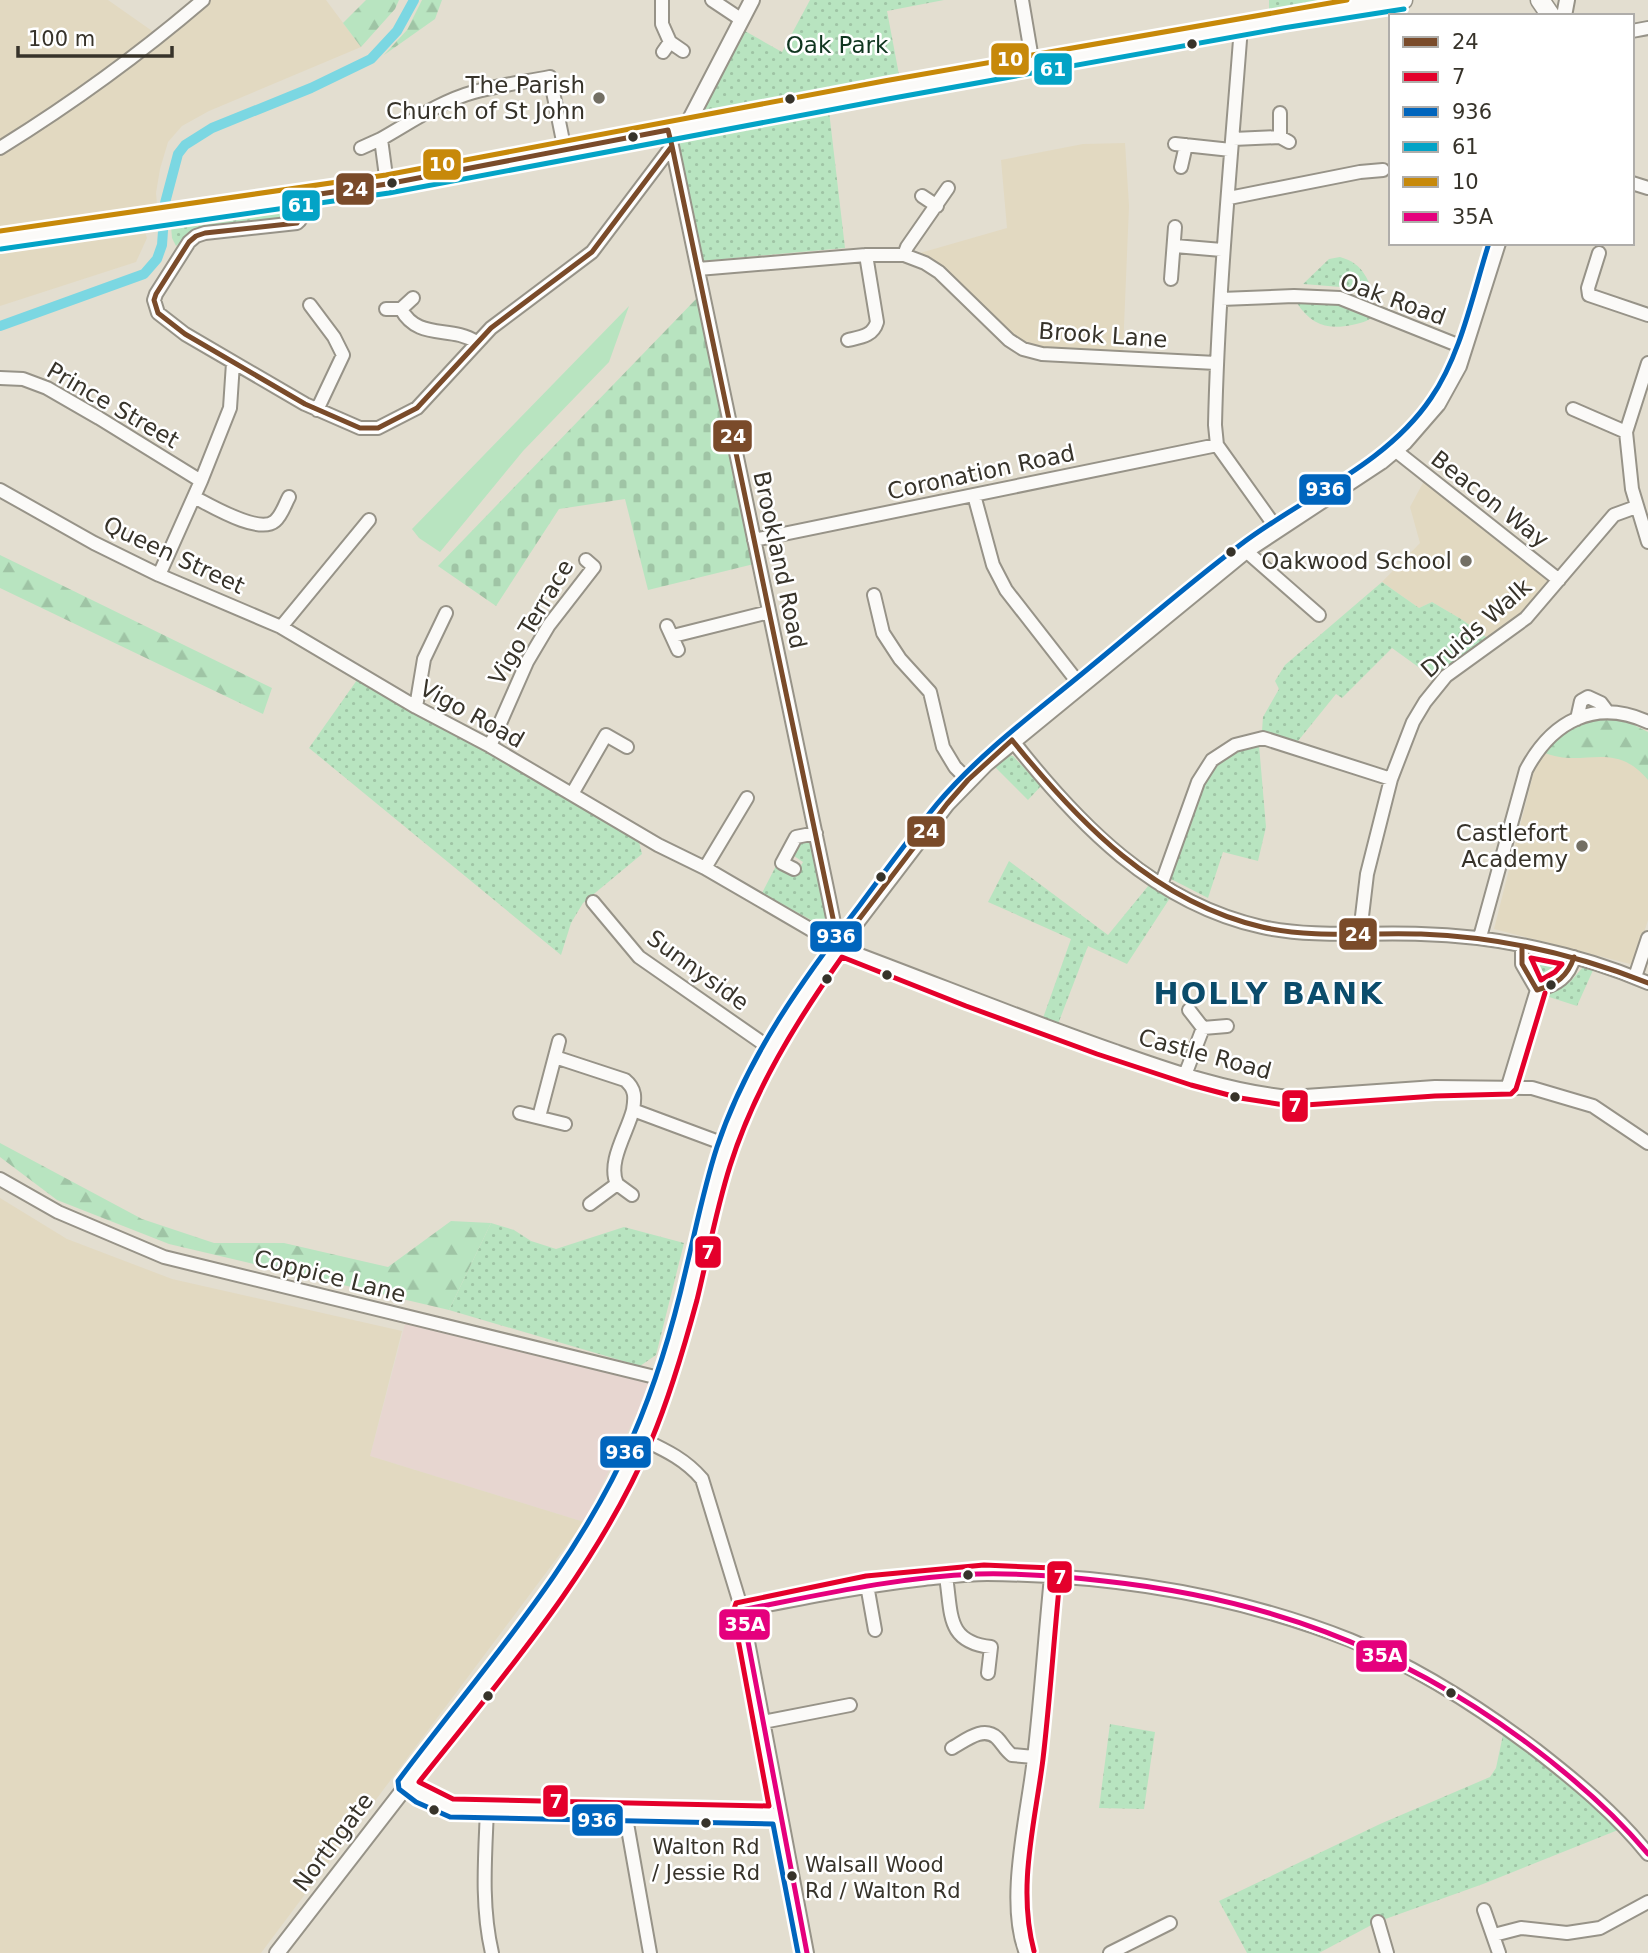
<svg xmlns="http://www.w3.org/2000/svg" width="1648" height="1953" font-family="'DejaVu Sans',sans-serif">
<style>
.commercial{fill:#e7d6d0}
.built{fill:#e2d9c1}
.grass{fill:url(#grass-dots)}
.forest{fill:url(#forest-firs)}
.cemetery{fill:url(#cemetery-stones)}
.garden{fill:#b8e4c0}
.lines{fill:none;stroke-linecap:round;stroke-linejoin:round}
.canal{stroke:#7bd7e2;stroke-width:10}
.minor-casing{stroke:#979388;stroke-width:16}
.major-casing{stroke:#979388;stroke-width:18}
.highway-casing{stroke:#979388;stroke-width:21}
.minor{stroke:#fbfaf8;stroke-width:12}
.major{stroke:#fbfaf8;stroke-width:14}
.highway{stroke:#fbfaf8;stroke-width:18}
.bus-1-casing{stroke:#fff;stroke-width:10}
.bus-2-casing{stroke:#fff;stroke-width:10}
.bus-3-casing{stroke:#fff;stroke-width:10}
.bus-4-casing{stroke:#fff;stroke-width:10}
.bus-5-casing{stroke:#fff;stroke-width:10}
.bus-6-casing{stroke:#fff;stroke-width:10}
.bus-1{stroke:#7a4b2a;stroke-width:5}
.bus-2{stroke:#e4002b;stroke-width:5}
.bus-3{stroke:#0065bd;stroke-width:5}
.bus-4{stroke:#03a3c6;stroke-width:5}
.bus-5{stroke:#c7890a;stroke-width:5}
.bus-6{stroke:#e5007d;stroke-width:5}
.bus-dot{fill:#37332a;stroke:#fff;stroke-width:2.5}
.poi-dot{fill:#736f64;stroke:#fff;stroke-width:2.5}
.labels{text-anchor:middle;stroke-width:5;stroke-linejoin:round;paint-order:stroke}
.bus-label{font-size:21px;fill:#37332a;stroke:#fff}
.park-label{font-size:23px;fill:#103620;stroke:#fff}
.poi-label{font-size:23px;fill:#37332a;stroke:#fff;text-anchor:end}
.street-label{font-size:23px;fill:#37332a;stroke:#fff}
.district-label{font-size:30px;font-weight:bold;letter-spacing:2px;fill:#0b4c6b;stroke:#fff}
.line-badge{stroke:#fff;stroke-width:2.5}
.badge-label{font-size:19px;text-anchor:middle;font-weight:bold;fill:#fff}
</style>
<defs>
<pattern id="grass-dots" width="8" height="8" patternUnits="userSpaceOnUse" patternTransform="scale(1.75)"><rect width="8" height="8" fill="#b8e4c0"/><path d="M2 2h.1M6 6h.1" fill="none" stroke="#9fc4a5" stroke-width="1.8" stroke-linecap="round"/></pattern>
<pattern id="forest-firs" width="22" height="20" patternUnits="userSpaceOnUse" patternTransform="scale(1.75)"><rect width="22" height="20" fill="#b8e4c0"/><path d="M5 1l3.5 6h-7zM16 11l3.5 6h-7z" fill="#9fc4a5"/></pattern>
<pattern id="cemetery-stones" width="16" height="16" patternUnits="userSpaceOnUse" patternTransform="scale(1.75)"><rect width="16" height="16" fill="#b8e4c0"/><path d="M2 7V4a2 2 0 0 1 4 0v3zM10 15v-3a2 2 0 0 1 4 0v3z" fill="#9fc4a5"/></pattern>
</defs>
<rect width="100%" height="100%" fill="#e3ded0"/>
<path class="commercial" d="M405,1324L652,1382L584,1522L370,1456Z"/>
<path class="built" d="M0,0H108L165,40L211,0H326L361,47L209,111L182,126L168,142L160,169L156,193L157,205L0,226Z
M1125,143L1129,206L1123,350L1042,349L1024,343L1013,335L946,273L920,253L1007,228L1001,160L1083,144Z
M142,224L147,238L136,262L0,306V246Z
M1424,481L1554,579L1533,608L1489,639L1461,619L1432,602L1419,608L1382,582L1420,543L1410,507Z
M1644,729L1648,732V920L1634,965L1494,929L1534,771L1543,752Z
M0,1198L67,1239L172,1279L402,1331L370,1456L584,1522L261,1953H0Z"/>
<path class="grass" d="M810,0H944L887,11L900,80L693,120L745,31L782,52Z
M1269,0H1350L1269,16Z
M829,111L845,248L702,261L677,134Z
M297,204L299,208L294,220L188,235L176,246L172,238L171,226L218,216Z
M1340,257C1365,264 1367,280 1378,302L1341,287L1303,284L1329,259Z
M1336,302L1373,316C1367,322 1361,323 1352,325C1328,330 1311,325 1297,303Z
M1382,582L1419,608L1432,602L1461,619L1489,639L1435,679L1392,648L1342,698L1336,694L1298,741L1262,731L1263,717L1279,689L1275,681L1285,665Z
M357,680L638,838L642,854L583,903L571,923L561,955L309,748Z
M1259,745L1266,827L1258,861L1223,852L1208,898L1171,879C1182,848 1194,798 1212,771C1222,757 1242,747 1259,745Z
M1008,755L1013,756L1041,786L1028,800L995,767Z
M809,841L813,843L827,912L826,921L820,925L762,893L777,864L796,874L803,862L794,856L800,844Z
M1009,861L1108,935L1149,885L1170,898L1127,964L1088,946L1058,1024L1043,1018L1071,939L988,902Z
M1535,954L1560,957C1570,974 1554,978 1541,983L1535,981L1526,963L1529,957Z
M1584,966L1594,968L1577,1006L1546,996L1570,982Z
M491,1223L514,1230L531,1241L556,1249L624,1227L684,1243L656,1355L640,1366L449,1310Z
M1110,1724L1155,1732L1144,1809L1099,1808Z
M1504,1730L1623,1828L1483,1884L1377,1922L1319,1953H1247L1219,1901L1380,1824L1490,1777L1496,1768Z"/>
<path class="forest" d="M366,0H399L395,9L361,47L343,23Z
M422,0H442L435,19L384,55L407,30Z
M0,555L272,688L263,714L0,588Z
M1605,718L1622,719L1648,732V780C1613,738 1582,770 1543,752C1564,730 1576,725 1605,718Z
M0,1143L142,1219L214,1243H284L388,1267L451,1221L491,1223L449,1310L169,1244L57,1200L0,1157Z"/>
<path class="cemetery" d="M698,297L754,564L648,590L625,499L559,509L496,606L438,566Z"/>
<path class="garden" d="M629,306L609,362L523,451L440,552L419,538L412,529Z"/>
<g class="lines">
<path class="canal" d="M0,326L144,274L157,259L162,245L165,203L178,154L185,145L212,128L311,88L371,59L397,31L414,0"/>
<g class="minor-casing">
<path id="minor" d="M662,0V24L670,42
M712,0L742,20
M1022,0L1033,65
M1241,27C1231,160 1218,292 1215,425L1217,445L1277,529
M1632,31L1648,28
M663,52L670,42L683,51
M1280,137V113
M1233,139L1280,137L1289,142
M671,141L829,898L834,923L847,935
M1175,144L1231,150
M0,148C71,104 140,54 203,0
M361,148L381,139
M1181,167L1186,145
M1632,183L1648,188
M387,184L381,139C411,122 441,101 474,92C499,85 525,82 550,77L565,151
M922,196L937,206
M300,197C302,207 306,216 297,223L205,233L196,236L189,242L156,294L154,300L158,313L185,334L305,404L360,428H378L417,408L491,328L592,252L672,146
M1229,198L1360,172L1383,170
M1175,246L1222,250
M1599,253L1588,288L1589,295L1648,315
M904,255L907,247L948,188
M698,269L866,255H904L925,263L939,272L1009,340L1023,349L1042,354L1216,363
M1171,279L1175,227
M1221,299L1294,296L1340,298L1465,348
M310,305L334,337L343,355L317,410
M386,309H401L413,298
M401,309C418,341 451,325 476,342
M848,340C861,337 873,336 877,322L866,255
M1648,363L1626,432L1632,489L1648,542
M0,378L23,379L47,388L99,418L201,481
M1573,409L1626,432
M1396,451L1559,580
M0,490L94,543L159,575L281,627L416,707L490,746L658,845L705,868L839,946L860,955C945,987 1029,1021 1115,1051C1172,1071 1231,1092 1291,1097L1435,1087L1532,1088L1593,1106L1648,1143
M974,495L993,565L1006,590L1080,685
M194,497C210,505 259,535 275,521C282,515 285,504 289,497
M754,540L1217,445
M1246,551L1319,615
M159,575L201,481L230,408L233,363
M874,595L883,633L900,659L930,692L943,747L955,767L968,780
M667,626L678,650
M281,627L369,520
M673,636L769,612
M416,707L424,659L446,613
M1577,719L1581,701L1588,697L1601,703L1607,711
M1012,740C1078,824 1154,903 1262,927C1313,938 1369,932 1421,934C1497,936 1578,953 1648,983
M490,746L527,662L549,625L594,567L586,560
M572,794L606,735L627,747
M705,868L747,798
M794,869L782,863L796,837L816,833
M1161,885L1198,782L1212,760L1235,745L1263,738L1391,779
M593,902L639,957L771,1049
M1360,933L1367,874L1391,779L1413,722L1425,702L1446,676L1526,618L1614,515L1636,507
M1480,937L1526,770C1552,721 1595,698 1648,722
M1522,947V964L1537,990
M1635,977L1648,938
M1537,990C1557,985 1569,977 1574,957
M1189,1010L1203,1028L1227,1026
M555,1057L625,1080C636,1089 635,1098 633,1110L727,1145
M1185,1075L1203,1028
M1508,1086L1537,990
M520,1113L565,1124
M539,1117L559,1041
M0,1179L58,1212L164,1257L663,1379
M617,1184L632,1195
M590,1204L617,1184C607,1162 627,1133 633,1110
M642,1439C665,1450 685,1459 702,1479L742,1610L807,1953
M946,1577C952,1614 946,1642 991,1647L988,1673
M867,1585L875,1630
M742,1610C802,1598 862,1586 924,1579C945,1577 966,1574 987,1574C1110,1575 1236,1595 1350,1640C1417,1667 1479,1707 1536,1750C1577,1782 1616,1814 1648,1854
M763,1722L850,1705
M952,1748C965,1741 983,1725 997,1738C1003,1744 1005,1750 1012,1755L1034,1757
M406,1784L420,1794L451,1808L780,1815
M487,1810C485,1858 481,1906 492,1953
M625,1812L650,1953
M1484,1910L1499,1953
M1378,1922L1387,1953
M1494,1935L1521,1928L1567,1933L1600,1928L1648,1902
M1026,1953C1005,1901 1028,1814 1034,1758C1041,1698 1045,1637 1051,1577
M1110,1953L1170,1923"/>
</g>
<g class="major-casing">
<path id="major" d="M1564,16L1567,0
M686,127L752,0
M277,1953L518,1642L556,1590L595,1529L642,1439L688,1300L709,1205L727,1145L739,1113L771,1049L796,1005L847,935L947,804L986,764L1246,551L1381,462L1405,442L1438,404L1459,366L1498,243"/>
</g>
<g class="highway-casing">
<path id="highway" d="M1540,0L1551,16
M0,240L387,184L886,90L1282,19L1403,0"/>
</g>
<use href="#minor" class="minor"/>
<use href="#major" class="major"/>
<use href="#highway" class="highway"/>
<g class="bus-1-casing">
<path id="bus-1" d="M668,130L672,146L592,252L491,328L417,408L378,428H360L305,404L185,334L158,313L154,300L156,294L189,242L196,236L205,233L297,223L302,214L300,197L387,184Z
M672,146L834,923L847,935L947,804L968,780L1012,740C1079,823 1155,902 1262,927C1314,939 1368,932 1421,934C1500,937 1575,954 1648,983
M1522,947V964L1537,990C1556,985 1568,976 1574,957"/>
</g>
<g class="bus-2-casing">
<path id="bus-2" d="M1531,958L1562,964L1555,972L1541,980Z
M1034,1951C1017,1887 1035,1823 1043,1759C1050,1699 1054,1638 1060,1578L1058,1572L1053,1568L984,1565L866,1576L736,1603L733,1612L769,1806L453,1799L419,1782C504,1675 597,1569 651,1441C670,1396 684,1348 697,1300C708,1255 716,1210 730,1166C754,1090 796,1022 842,957L966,1006L1097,1054L1191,1085L1240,1098L1291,1106L1435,1096L1511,1094L1516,1089L1545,993"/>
</g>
<g class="bus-3-casing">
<path id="bus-3" d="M798,1953L773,1824L450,1817L416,1802L399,1789L398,1781C484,1666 574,1570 633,1436C656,1383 673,1326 686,1269C696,1228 704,1187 717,1147C747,1057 803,979 860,905C885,871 910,837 937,804C981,752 1036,712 1089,668C1139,627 1188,584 1240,545C1303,497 1386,465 1431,398C1461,355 1473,293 1489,243"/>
</g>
<g class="bus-4-casing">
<path id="bus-4" d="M1,249L389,193L888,99L1283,28L1404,9"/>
</g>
<g class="bus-5-casing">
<path id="bus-5" d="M0,231L386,175L884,81L1347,0"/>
</g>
<g class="bus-6-casing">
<path id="bus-6" d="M807,1953L742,1610C819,1595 898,1577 977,1574C1019,1573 1062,1576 1104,1581C1262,1598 1395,1646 1523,1740C1569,1774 1612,1811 1648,1854"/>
</g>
<use href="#bus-1" class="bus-1"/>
<use href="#bus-2" class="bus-2"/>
<use href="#bus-3" class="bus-3"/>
<use href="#bus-4" class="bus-4"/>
<use href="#bus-5" class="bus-5"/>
<use href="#bus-6" class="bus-6"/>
</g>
<g class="bus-dot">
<circle cx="1192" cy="44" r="6"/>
<circle cx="790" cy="99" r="6"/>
<circle cx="633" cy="137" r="6"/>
<circle cx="392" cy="183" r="6"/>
<circle cx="1231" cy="552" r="6"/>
<circle cx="881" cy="877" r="6"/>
<circle cx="887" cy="975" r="6"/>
<circle cx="827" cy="979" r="6"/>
<circle cx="1551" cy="985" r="6"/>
<circle cx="1235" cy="1097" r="6"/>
<circle cx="968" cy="1575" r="6"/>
<circle cx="1451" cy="1693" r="6"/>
<circle cx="488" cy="1696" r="6"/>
<circle cx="434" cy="1810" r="6"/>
<circle cx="706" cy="1823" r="6"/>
<circle cx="792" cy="1876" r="6"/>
</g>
<g class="poi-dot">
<circle cx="599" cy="98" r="7"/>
<circle cx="1466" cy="561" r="7"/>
<circle cx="1582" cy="846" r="7"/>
</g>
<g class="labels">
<g class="bus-label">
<text x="706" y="1854">Walton Rd<tspan x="706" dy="26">/ Jessie Rd</tspan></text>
<text x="805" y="1872" text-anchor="start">Walsall Wood<tspan x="805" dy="26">Rd / Walton Rd</tspan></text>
</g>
<g class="park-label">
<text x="837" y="53">Oak Park</text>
</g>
<g class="poi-label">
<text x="585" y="93">The Parish<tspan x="585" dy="26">Church of St John</tspan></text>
<text x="1452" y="569">Oakwood School</text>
<text x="1568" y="841">Castlefort<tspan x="1568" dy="26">Academy</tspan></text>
</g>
<g class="street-label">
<text transform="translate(1393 299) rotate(20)" y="8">Oak Road</text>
<text transform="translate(1103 335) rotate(4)" y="8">Brook Lane</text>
<text transform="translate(113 405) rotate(30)" y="8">Prince Street</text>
<text transform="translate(981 472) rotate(-12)" y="8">Coronation Road</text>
<text transform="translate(1490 499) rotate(38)" y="8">Beacon Way</text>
<text transform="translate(174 555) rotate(25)" y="8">Queen Street</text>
<text transform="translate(780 560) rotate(78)" y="8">Brookland Road</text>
<text transform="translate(531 622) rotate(-59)" y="8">Vigo Terrace</text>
<text transform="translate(1476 628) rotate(-41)" y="8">Druids Walk</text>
<text transform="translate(472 714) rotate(29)" y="8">Vigo Road</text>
<text transform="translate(698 970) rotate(36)" y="8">Sunnyside</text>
<text transform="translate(1205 1054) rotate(15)" y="8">Castle Road</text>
<text transform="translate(330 1276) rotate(14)" y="8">Coppice Lane</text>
<text transform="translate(333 1842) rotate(-53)" y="8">Northgate</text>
</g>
<g class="district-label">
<text x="1269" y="1004">HOLLY BANK</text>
</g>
</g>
<g class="line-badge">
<rect x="990" y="42" width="40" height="34" rx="7" fill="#c7890a"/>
<rect x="1033" y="52" width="40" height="34" rx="7" fill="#03a3c6"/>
<rect x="422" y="148" width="40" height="33" rx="7" fill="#c7890a"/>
<rect x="335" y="172" width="40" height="34" rx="7" fill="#7a4b2a"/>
<rect x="281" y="189" width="40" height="33" rx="7" fill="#03a3c6"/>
<rect x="712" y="419" width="41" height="34" rx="7" fill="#7a4b2a"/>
<rect x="1298" y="473" width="54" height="33" rx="7" fill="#0065bd"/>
<rect x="906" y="815" width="40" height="33" rx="7" fill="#7a4b2a"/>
<rect x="1338" y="917" width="40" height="34" rx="7" fill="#7a4b2a"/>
<rect x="809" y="920" width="54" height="33" rx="7" fill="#0065bd"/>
<rect x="1281" y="1089" width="28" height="34" rx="7" fill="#e4002b"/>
<rect x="694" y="1235" width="28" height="34" rx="7" fill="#e4002b"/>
<rect x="599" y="1435" width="53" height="34" rx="7" fill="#0065bd"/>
<rect x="1046" y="1560" width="27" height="34" rx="7" fill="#e4002b"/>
<rect x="718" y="1608" width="53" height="33" rx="7" fill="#e5007d"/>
<rect x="1355" y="1639" width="53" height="34" rx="7" fill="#e5007d"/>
<rect x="542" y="1784" width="27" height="34" rx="7" fill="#e4002b"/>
<rect x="571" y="1803" width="53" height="34" rx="7" fill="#0065bd"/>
</g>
<g class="badge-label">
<text x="1010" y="66">10</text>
<text x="1053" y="76">61</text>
<text x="442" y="171">10</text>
<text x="355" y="196">24</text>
<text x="301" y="212">61</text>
<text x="733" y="443">24</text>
<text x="1325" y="496">936</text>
<text x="926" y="838">24</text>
<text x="1358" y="941">24</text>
<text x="836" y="943">936</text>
<text x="1295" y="1112">7</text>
<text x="708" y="1259">7</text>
<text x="625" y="1459">936</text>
<text x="1060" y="1584">7</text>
<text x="745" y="1631">35A</text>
<text x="1382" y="1662">35A</text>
<text x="556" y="1808">7</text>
<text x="597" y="1827">936</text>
</g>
<rect x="1389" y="14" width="245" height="231" fill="#ffffff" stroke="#afadaa" stroke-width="2"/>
<rect x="1403" y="37" width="35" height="10" fill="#7a4b2a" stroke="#afadaa" stroke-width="2"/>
<text x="1452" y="49" font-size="21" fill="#37332a">24</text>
<rect x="1403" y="72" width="35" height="10" fill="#e4002b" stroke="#afadaa" stroke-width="2"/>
<text x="1452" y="84" font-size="21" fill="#37332a">7</text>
<rect x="1403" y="107" width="35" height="10" fill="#0065bd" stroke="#afadaa" stroke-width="2"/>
<text x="1452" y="119" font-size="21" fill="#37332a">936</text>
<rect x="1403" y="142" width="35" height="10" fill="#03a3c6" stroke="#afadaa" stroke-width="2"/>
<text x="1452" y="154" font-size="21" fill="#37332a">61</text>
<rect x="1403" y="177" width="35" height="10" fill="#c7890a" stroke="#afadaa" stroke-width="2"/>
<text x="1452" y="189" font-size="21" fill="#37332a">10</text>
<rect x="1403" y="212" width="35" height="10" fill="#e5007d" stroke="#afadaa" stroke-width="2"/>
<text x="1452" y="224" font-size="21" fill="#37332a">35A</text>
<path d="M18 46v10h154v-10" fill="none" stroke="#37332a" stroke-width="3.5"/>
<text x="28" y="46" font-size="21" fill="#37332a" stroke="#ffffff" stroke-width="5" paint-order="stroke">100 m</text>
</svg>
